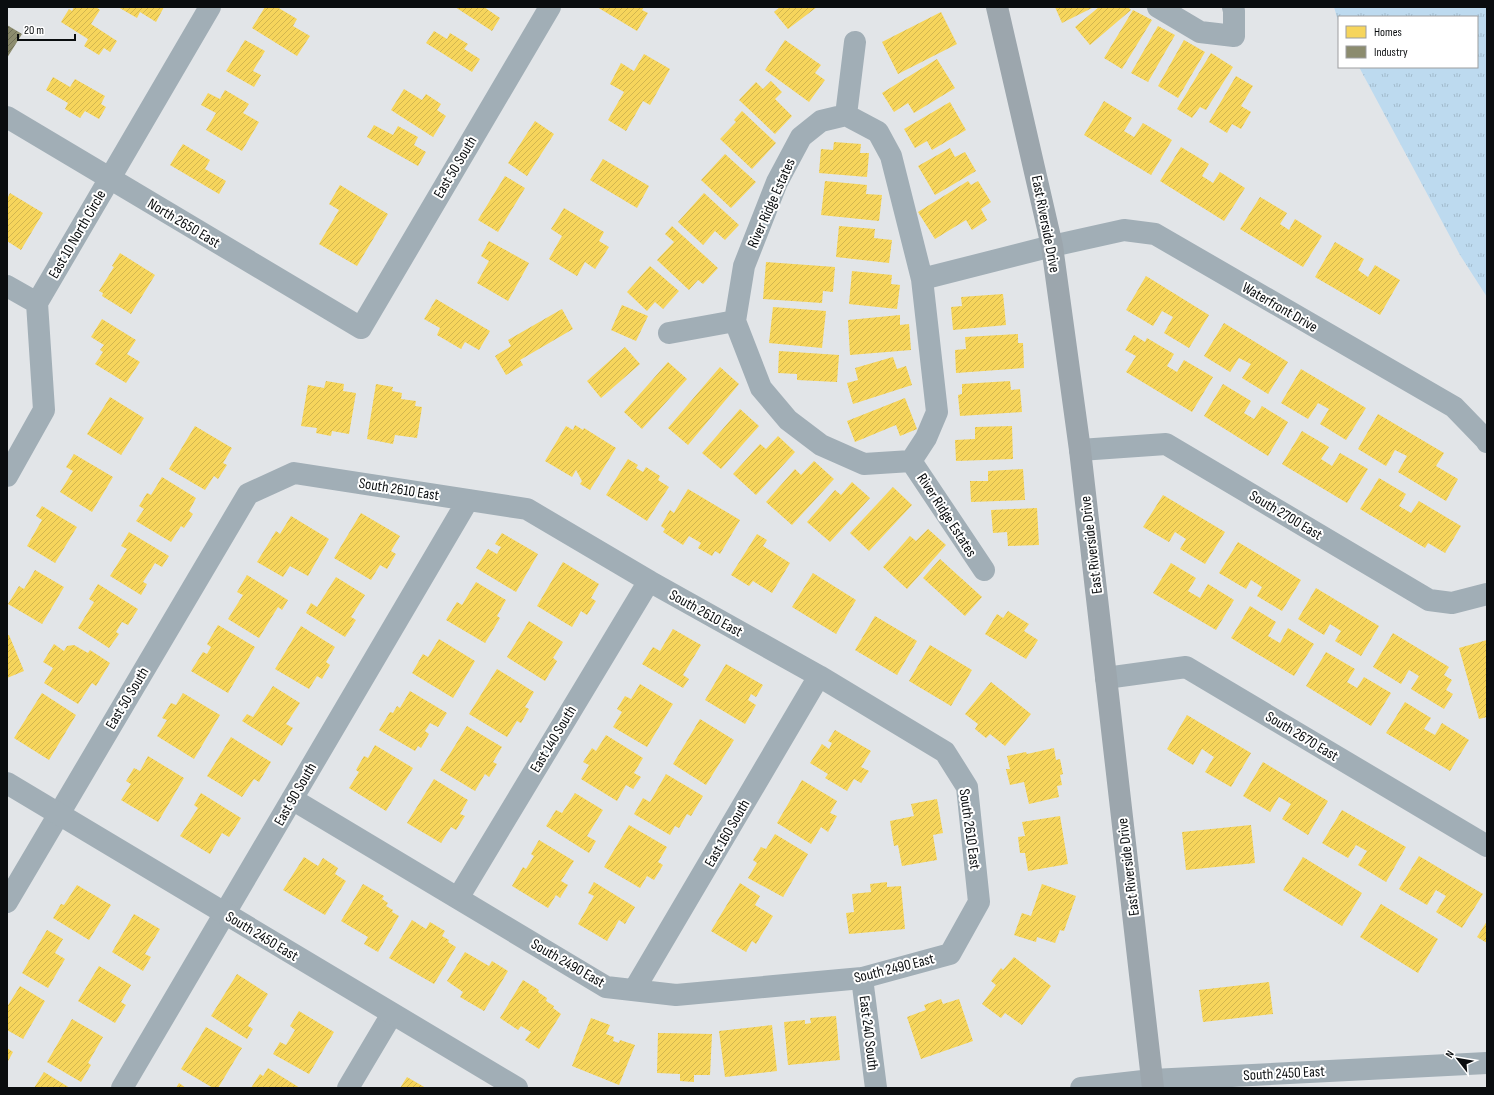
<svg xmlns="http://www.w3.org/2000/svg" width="1494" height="1095" font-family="'Sofia Sans Condensed',sans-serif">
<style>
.grass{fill:url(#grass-tufts)}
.homes{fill:url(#homes-hatch)}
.industry{fill:url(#industry-hatch)}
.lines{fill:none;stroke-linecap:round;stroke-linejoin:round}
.minor{stroke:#a1aeb6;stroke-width:22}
.tertiary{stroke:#a1aeb6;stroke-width:22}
.primary{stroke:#9ca6ad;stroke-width:22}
.labels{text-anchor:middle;stroke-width:4;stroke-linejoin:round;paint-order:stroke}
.street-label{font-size:15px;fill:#0a0d0f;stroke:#fff}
</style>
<defs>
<pattern id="grass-tufts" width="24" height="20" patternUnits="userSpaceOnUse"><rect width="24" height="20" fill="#bddaef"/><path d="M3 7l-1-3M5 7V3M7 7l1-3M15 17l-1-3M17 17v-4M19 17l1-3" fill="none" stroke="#a1bacc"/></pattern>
<pattern id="homes-hatch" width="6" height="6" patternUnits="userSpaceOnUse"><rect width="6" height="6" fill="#f6d55c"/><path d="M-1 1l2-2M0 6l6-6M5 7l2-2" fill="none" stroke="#d2b64f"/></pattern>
<pattern id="industry-hatch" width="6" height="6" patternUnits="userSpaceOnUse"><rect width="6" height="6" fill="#8c8c6e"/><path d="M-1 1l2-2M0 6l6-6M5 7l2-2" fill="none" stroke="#717159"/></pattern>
</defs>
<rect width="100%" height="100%" fill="#e2e5e8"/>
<path class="grass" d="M1334,7H1487V297L1460,255L1359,67H1477V17H1339V24Z"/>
<path class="homes" d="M74,7L81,8V7H96L100,10L91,24L117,41L110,52L104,48L99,55L84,46L88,39L61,22L69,9L72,11Z
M118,7H164L156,22L140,12L137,18Z
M265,7H277L297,19L293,26L310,36L297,56L252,28Z
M455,7H484L500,18L492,31Z
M597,7H644L642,10L648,13L637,31Z
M780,7H817L788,29L774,12Z
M1055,7H1094L1062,23Z
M1099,7H1128L1131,10L1090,45L1075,27Z
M1133,10L1152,20L1122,69L1104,58Z
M941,12L957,44L898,74L882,42Z
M1158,26L1175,35L1148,82L1131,73Z
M434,31L447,39L450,33L468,44L464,49L480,59L472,72L426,43Z
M245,40L265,51L253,71L261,75L254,87L226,71Z
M785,40L821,65L815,73L825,80L809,102L765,70Z
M1184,40L1205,52L1178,98L1158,86Z
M1211,53L1233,67L1206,110L1200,107L1192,118L1177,109Z
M644,54L670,69L650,105L643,101L626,131L608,120L624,92L610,84L621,63L634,71Z
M937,59L955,88L914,113L908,103L894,112L882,93Z
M1236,76L1253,86L1241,106L1251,112L1241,129L1232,124L1227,133L1209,122Z
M53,77L70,87L75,79L105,96L101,104L106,107L99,119L85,111L80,118L65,109L68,103L46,90Z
M771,81L782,92L775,99L792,116L775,134L739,100L756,82L763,89Z
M404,89L422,100L426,94L441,104L437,110L446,116L433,137L391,110Z
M225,90L249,104L243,113L259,122L242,151L206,130L216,113L201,105L208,93L220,99Z
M1104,101L1132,118L1124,131L1134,137L1143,123L1172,140L1151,175L1084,135Z
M950,102L966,130L932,150L927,141L915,148L904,129Z
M742,111L776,143L752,169L720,139L736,122L734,120Z
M535,121L554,134L527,176L508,163Z
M374,125L393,135L398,126L418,137L414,145L426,152L418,166L367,137Z
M834,142L861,144L860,153H869L867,177L819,173L821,149L833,150Z
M183,144L210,160L205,169L226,181L219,194L170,165Z
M1181,147L1209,164L1202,176L1213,183L1220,172L1245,188L1224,221L1160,181Z
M950,148L955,157L965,152L976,171L935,195L918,166Z
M725,154L756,182L731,208L701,180Z
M603,159L649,186L637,208L590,180Z
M505,176L525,188L498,232L478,220Z
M825,181L867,185L866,194L882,195L879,221L821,215Z
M968,181L971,185L978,181L991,202L981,209L987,220L972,230L966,220L935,239L918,212Z
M340,185L388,214L357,266L319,244L339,210L329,204Z
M10,193L43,213L21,250L7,241V199Z
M704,193L739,225L725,240L715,231L703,245L678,222Z
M1260,197L1287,213L1280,224L1289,230L1295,219L1322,236L1303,267L1240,229Z
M564,208L604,232L599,241L609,247L595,269L585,262L577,276L549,259L562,236L551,229Z
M672,226L718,268L703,284L698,280L689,290L657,260L674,242L665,234Z
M839,226L875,229L874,238L892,240L889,263L836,257Z
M489,241L529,263L508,301L477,283L489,261L481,256Z
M1335,242L1364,259L1358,270L1368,277L1375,265L1400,280L1380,315L1315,277Z
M120,253L155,275L131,314L102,296L103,293L99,291L114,267L112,266Z
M766,262L835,267L833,292L823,291L822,303L763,299Z
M650,266L679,291L663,309L655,302L647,311L627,292Z
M852,271L892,275L891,284L900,285L897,309L849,304Z
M1146,276L1209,315L1189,348L1164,333L1173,317L1162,311L1153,326L1126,310Z
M1003,294L1006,325L953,330L951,307L962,306L961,297Z
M436,299L490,331L479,350L465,342L461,349L437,335L440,328L424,319Z
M622,305L648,316L636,341L611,330Z
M773,307L826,311L822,348L769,343Z
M562,309L573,329L520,360L523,365L506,375L495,356L511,346L508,340Z
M900,315V325L909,324L911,350L850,355L848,320Z
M102,319L136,340L127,354L140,362L126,383L95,364L103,352L100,350L104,345L91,337Z
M1224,323L1288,362L1268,394L1242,378L1251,364L1239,358L1230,372L1204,356Z
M1018,334V343H1023L1024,368L956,373L955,350L966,349L965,337Z
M1134,335L1145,342L1147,338L1174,354L1167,366L1177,372L1184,360L1213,377L1192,412L1126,372L1136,356L1125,350Z
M625,347L640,364L601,398L587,381Z
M779,351L839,355L837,382L797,380V374L778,373Z
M893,357L897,369L906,366L912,385L853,404L847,383L858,380L855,368Z
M668,362L687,379L642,429L624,412Z
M720,367L739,384L688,445L668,428Z
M1301,369L1366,408L1346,440L1320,424L1329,409L1318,403L1308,419L1281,403Z
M326,381L344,384L343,391L356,393L349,434L332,431L331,436L316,433L317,428L301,426L308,385L324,388Z
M1010,381L1011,390L1020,389L1022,412L960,416L958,395L962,394V384Z
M376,384L393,387L392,391L402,393L401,399L416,401L415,406L422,407L417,438L395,435L393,444L367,439Z
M1223,384L1251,401L1244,413L1254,419L1262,406L1288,422L1268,456L1204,416Z
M110,397L144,418L121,455L87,434Z
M905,398L917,429L900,436L896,425L855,442L847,421Z
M740,409L759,426L721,469L702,453Z
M1378,414L1444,453L1436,466L1458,479L1446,501L1398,472L1407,456L1395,450L1386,466L1358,449Z
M575,425L583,430L584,428L616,448L590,490L580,484L582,481L576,470L572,477L545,461L566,426L573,430Z
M195,426L232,448L223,463L227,465L218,479L214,476L205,490L169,469Z
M1012,426L1013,459L956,461L955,440L975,439V427Z
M1302,431L1329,447L1321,459L1332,466L1340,453L1368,469L1347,503L1282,464Z
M778,436L795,452L756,495L733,474L760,444L766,449Z
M74,454L113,477L92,512L60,492L73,471L66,467Z
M628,459L638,465L636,468L643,472L646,467L660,476L658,480L669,487L647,521L606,495Z
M814,461L834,479L792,525L766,502L795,469L801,475Z
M1023,469L1025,500L971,502L970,481H988V471Z
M162,477L196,498L189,511L193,514L184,528L181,526L171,542L136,521L144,509L139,506L147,493L151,495Z
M1379,478L1406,494L1399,506L1411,513L1419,501L1461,526L1445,553L1428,543L1425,548L1360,509Z
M852,482L870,498L830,542L807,522L835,490L841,495Z
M893,487L912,505L869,551L850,533Z
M688,489L740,520L720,554L715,551L712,556L698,548L701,543L689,536L683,545L663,532L665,529L661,526L670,510L674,513Z
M1163,495L1225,532L1205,564L1180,549L1186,539L1175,532L1169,542L1143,527Z
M42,506L77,527L55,563L27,546L42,520L36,516Z
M1037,508L1039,545L1008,546L1007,532L993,533L991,510Z
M361,513L400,536L391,551L396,554L387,569L380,565L371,580L334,558Z
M291,516L329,539L308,576L290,566L283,577L257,562L276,531L280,534Z
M928,529L946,545L907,589L883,567L910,536L916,541Z
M129,532L169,556L162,567L155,563L143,582L147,584L141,595L110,576L127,549L121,546Z
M502,533L538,554L516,592L476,568L488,549L497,554L501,547L495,544Z
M757,534L767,540L763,546L790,563L772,593L753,581L749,586L731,575Z
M1238,542L1301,580L1282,611L1257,596L1262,587L1251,580L1246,589L1219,573Z
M940,559L982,597L965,616L923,578Z
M563,562L599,584L591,598L596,601L587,615L581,611L572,627L537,606Z
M1171,563L1196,578L1188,591L1200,598L1208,584L1234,600L1216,630L1153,593Z
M35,570L64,587L42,624L8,604L19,586L24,589Z
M813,573L856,600L836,634L792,607Z
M247,575L288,600L282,610L278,607L259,638L228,619L243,595L237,592Z
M336,577L365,595L351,617L356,620L345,637L306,613L311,603L317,607Z
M476,582L506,600L497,616L500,618L485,643L446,620L457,602L462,605Z
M98,584L138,609L128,625L122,622L116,632L119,634L109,648L78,628L94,602L89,599Z
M1316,588L1379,626L1361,656L1335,641L1341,631L1330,624L1324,635L1298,619Z
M1250,606L1276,622L1268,636L1280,643L1288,628L1314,644L1294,676L1231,638Z
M1008,611L1029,624L1024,631L1038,640L1026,659L985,634L997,614L1003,618Z
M875,616L917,641L897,675L855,650Z
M529,621L563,642L553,658L557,661L545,681L507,657Z
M218,625L255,647L228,693L191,671L203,652L207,654L211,647L207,644Z
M301,626L335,647L326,662L330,665L322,679L317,676L309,689L275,669Z
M673,629L701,645L683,675L689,679L683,688L642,664L653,647L660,651Z
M1393,633L1449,667L1444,675L1452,680L1446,690L1453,694L1444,709L1411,689L1419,676L1409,670L1401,684L1373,667Z
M7,635H9L24,671L7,678Z
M439,639L475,661L453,698L412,673L423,654L428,657Z
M1487,640V717L1479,719L1459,648Z
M54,644L64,651L67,646L74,645L88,653L90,650L110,663L96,686L92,683L78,704L44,683L53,668L43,662Z
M930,645L972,670L951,706L909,681Z
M1326,652L1355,669L1347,682L1357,688L1364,677L1391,693L1371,726L1306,686Z
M726,664L763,685L756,697L751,694L748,700L756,705L745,724L705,700Z
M497,669L534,692L525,707L529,709L521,723L517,721L507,737L469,714Z
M991,682L1031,714L1005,746L990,734L986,738L975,729L978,724L965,714Z
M640,684L673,704L647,747L613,727L622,712L617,709L625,696L631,699Z
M273,686L300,703L286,724L293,728L282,746L242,721L247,714L253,717Z
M410,691L447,713L438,727L430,723L425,731L429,734L421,748L418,746L415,751L379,730L390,712L393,713L397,706L400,708Z
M42,693L76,715L49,760L14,738Z
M183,693L220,715L194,759L157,736L167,720L162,718L171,703L176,705Z
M1405,702L1431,718L1424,729L1435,735L1442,723L1469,740L1450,771L1386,733Z
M1187,715L1251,753L1231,787L1205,772L1214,757L1202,749L1193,765L1167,749Z
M700,719L734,740L706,785L673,764Z
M467,726L502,747L493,762L497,764L489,777L485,774L475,791L440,770Z
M835,730L871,751L861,767L869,771L861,783L854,779L847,791L825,778L828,774L810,763L822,744L829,749L832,743L828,741Z
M606,735L643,758L634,773L641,777L633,789L626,785L617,801L581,779L589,765L583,762L592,748L596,751Z
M231,737L271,762L259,782L254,779L242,797L207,776Z
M375,745L413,768L386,811L349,788L359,772L356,770L364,756L368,758Z
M1054,748L1056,760L1060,759L1063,774L1060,775L1062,785L1057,786L1059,797L1029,804L1024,782L1010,785L1006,769H1010L1007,756L1026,752L1027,754Z
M148,756L184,778L158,822L121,800L131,784L126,781L134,768L140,771Z
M1263,762L1328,801L1308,835L1282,819L1291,804L1279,797L1270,812L1243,796Z
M666,774L703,796L691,816L687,814L679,828L675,826L670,835L634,814L643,798L650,802Z
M434,779L468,800L460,814L465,816L456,830L451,827L441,843L407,823Z
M802,780L837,801L830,813L837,816L828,832L821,827L811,844L777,823Z
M201,793L241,818L229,837L222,833L210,854L180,836L198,808L194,805Z
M575,793L603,810L587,836L596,841L589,853L546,826L556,810L562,813Z
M937,799L943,833L933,835L937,860L902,866L898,845L894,846L890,821L914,816L911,804Z
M1342,810L1406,847L1386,882L1358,865L1367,851L1356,845L1348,858L1322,843Z
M1060,816L1068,864L1028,871L1025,853H1020L1018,837L1025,836L1022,822Z
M629,825L667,847L658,862L663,865L654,880L647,876L640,888L604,867Z
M1251,825L1255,863L1186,870L1182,832Z
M775,834L808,854L783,897L748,878L757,863L753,860L761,847L766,849Z
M539,840L574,861L561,881L568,885L560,898L556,895L548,908L512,886L523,867L526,869L534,856L531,854Z
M1419,856L1483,894L1462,928L1436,912L1446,896L1436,890L1427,905L1399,889Z
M304,857L318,866L323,858L338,868L335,874L346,881L325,915L283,890Z
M1303,857L1362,893L1342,926L1283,890Z
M594,882L635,907L625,924L619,920L607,941L578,924L594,896L588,893Z
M887,882V887L901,886L905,929L849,934L846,913L854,912L852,894L871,892L870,884Z
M740,883L760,896L755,905L773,916L756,944L752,941L746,952L711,931Z
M363,884L384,896L382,899L388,903L386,906L393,910L392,912L399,916L378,952L364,944L368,937L341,921Z
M1042,884L1076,896L1064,931L1060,930L1055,943L1037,937L1036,942L1014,935L1022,913L1031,916Z
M77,885L111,905L89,940L53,918L61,904L64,905Z
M1381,904L1438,939L1418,973L1360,937Z
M134,914L160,929L145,954L151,957L143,971L112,952Z
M412,920L426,929L430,922L445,931L442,936L449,940L448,942L456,947L434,984L389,958Z
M1487,921V943L1477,937Z
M47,930L63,939L55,953L65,959L48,988L22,973Z
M465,952L489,966L492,961L508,971L484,1011L460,997L463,992L447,981Z
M1014,957L1051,986L1022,1025L1005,1013L1001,1018L982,1004L996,985L991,981L1001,968L1003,970Z
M99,966L131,985L121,1002L126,1005L115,1023L78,1001Z
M237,974L268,994L248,1026L253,1029L247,1039L211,1016Z
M523,980L539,990L538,992L547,998L546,1001L554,1006L553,1008L561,1014L539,1049L525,1040L531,1032L521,1026L518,1030L500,1018Z
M1269,982L1273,1014L1203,1022L1199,990Z
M20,986L45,1001L23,1039L7,1030V1007Z
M941,999L943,1004L959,999L973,1041L921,1059L907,1017L926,1010L924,1005Z
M299,1011L334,1032L309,1074L273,1054L280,1042L286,1045L295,1030L290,1026Z
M836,1016L840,1060L788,1065L784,1022L805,1020V1024L811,1023L810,1018Z
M591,1018L610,1025L606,1034L614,1037L613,1041L619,1043L620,1040L635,1045L619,1085L572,1066Z
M72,1019L103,1037L88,1063L91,1065L81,1082L47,1062Z
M772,1025L777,1071L725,1077L719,1031Z
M206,1027L242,1048L218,1088H213L181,1069Z
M658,1033L712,1034L710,1075H694V1082L680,1081V1074L657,1073Z
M7,1048L13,1052L7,1063Z
M268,1068L300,1088H251L260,1074L263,1076Z
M44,1072L70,1088H34Z
M407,1077L426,1088H400Z
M179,1083L186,1088H176Z"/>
<path class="industry" d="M7,25L22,34L7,58Z"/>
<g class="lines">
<path class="minor" d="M1158,7L1200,32L1234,36V11L1233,7
M846,115L878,132L891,156L922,279L937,412L926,438L911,461L864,464L821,445L788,420L761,388L735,321L744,266L777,182L801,137L821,121Z
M846,115L855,42
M7,117L361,328L550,7
M922,279L1052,246L1124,230L1155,234L1454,407L1486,440L1487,442
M7,286L37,303
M669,333L735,321
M1080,450L1166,444L1429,600L1452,603L1487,594
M911,461L984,570
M7,476L44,410L37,303L210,7
M1106,678L1186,667L1487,846
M458,898L649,581
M7,902L248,494L294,473L527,509L649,581L819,676L945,752L967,787L979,902L950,954L862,978L676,995L606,987L292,799
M862,978L876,1088
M634,990L819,676
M122,1088L468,500
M348,1088L392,1014"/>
<path class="tertiary" d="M7,783L517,1088
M1081,1088L1152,1080L1487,1063"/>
<path class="primary" d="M997,7L1052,246L1080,450L1153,1088"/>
</g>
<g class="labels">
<g class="street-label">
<text transform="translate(455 167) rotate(-59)" y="5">East 50 South</text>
<text transform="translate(771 203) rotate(-66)" y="5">River Ridge Estates</text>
<text transform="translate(184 223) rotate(31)" y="5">North 2650 East</text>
<text transform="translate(1046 224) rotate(79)" y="5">East Riverside Drive</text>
<text transform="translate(77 234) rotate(-60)" y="5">East 10 North Circle</text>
<text transform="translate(1280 307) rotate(30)" y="5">Waterfront Drive</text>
<text transform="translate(399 489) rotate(9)" y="5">South 2610 East</text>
<text transform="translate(947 515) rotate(57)" y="5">River Ridge Estates</text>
<text transform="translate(1286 515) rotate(31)" y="5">South 2700 East</text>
<text transform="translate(1091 545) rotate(-97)" y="5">East Riverside Drive</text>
<text transform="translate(706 613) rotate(29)" y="5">South 2610 East</text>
<text transform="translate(127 698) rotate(-59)" y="5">East 50 South</text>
<text transform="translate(1302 736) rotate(31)" y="5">South 2670 East</text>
<text transform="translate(553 739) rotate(-59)" y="5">East 140 South</text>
<text transform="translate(295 794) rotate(-60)" y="5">East 90 South</text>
<text transform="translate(970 829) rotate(82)" y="5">South 2610 East</text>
<text transform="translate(727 833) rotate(-60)" y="5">East 160 South</text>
<text transform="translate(1128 867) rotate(-97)" y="5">East Riverside Drive</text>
<text transform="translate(262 936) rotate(31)" y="5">South 2450 East</text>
<text transform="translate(568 963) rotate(30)" y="5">South 2490 East</text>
<text transform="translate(894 968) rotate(-14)" y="5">South 2490 East</text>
<text transform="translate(869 1033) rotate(83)" y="5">East 240 South</text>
<text transform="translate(1284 1073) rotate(-3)" y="5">South 2450 East</text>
</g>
</g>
<rect width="1494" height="1095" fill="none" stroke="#0a0d0f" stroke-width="16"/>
<rect x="1338" y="16" width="140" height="52" fill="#ffffff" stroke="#9d9e9f"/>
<rect x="1346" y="26" width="20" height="12" fill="#f6d55c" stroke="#9d9e9f"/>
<text x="1374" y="36" font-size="12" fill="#0a0d0f">Homes</text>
<rect x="1346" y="46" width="20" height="12" fill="#8c8c6e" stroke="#9d9e9f"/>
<text x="1374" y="56" font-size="12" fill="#0a0d0f">Industry</text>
<g transform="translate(1458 1059) rotate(301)" stroke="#ffffff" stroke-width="3" paint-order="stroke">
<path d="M0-3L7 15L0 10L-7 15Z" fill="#0a0d0f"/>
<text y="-6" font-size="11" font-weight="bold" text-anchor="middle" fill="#0a0d0f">N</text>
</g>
<path d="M18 34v6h57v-6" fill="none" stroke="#0a0d0f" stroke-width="2"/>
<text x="24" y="34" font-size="12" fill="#0a0d0f" stroke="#ffffff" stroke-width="3" paint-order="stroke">20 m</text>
</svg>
